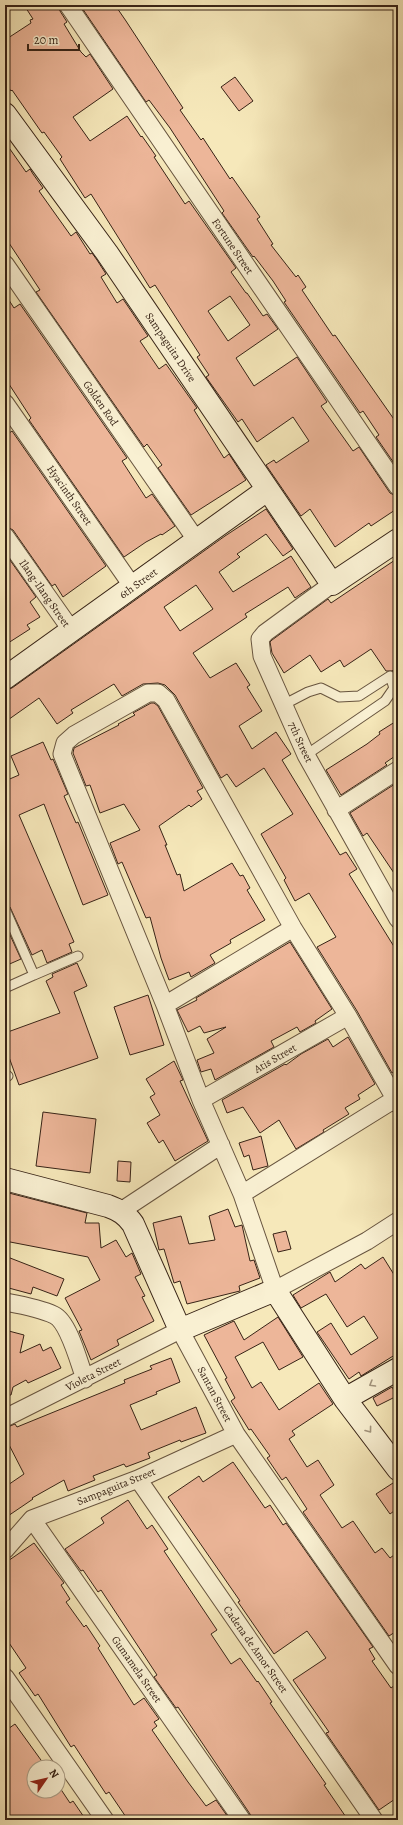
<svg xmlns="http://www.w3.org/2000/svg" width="403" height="1825" font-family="Alegreya,serif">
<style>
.building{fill:#edb699;stroke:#372316;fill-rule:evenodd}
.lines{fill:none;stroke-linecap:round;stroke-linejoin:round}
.lane-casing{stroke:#67543f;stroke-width:11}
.street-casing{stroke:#67543f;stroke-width:19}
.secondary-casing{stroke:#372316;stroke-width:24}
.lane{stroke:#f9f0d2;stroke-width:9}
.street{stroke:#f9f0d2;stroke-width:17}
.secondary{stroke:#f9f0d2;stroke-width:22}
.oneway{stroke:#a2947d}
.labels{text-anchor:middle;stroke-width:3;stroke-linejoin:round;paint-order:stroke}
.street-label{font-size:11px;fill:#372316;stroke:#f9f0d2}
</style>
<rect width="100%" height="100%" fill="#f6e8ba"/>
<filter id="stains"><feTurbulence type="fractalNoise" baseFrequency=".005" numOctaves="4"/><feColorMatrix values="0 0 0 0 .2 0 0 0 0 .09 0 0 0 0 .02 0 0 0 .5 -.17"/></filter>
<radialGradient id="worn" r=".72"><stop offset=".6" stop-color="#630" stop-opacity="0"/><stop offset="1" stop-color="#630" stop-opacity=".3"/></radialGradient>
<path class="building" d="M24,5H58L60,11L67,22L64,24L81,52L86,57L90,54L113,89L73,117L90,141L127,116L141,137L142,136L156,156L154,157L185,204L189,201L236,268L231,272L246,293H247L263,316L267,314L278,329L236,358L254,386L297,357L327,402L321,406L353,451L359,447L390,493L398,497V508L371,526L369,523L335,547L310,509L301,516L266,465L274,460L276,463L309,441L293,417L257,442L242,419L238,422L206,377L209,375L197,357L200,355L155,285L150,288L91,194L85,198L60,159L62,157L44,132L42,133L12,90L11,91L5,83V40L31,23L30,20L33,19ZM230,296L250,325L228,341L208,311Z
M80,5H115L126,21L183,108L180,110L201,140L203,138L230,179L232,177L260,217L257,219L273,244L271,245L296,277L298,275L306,287L302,290L333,336L335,335L398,425V469L376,437L379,435L363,411L360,413L284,302L286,301L273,281L254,256L253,257L222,213L224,211L170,128L149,100L146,102Z
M235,77L253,101L239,111L221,87Z
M5,142L26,172L30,169L33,174L43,188L39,191L71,236L76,232L90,254L92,253L97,260L106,274L101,277L117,303L123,299L148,336L140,341L159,369L166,364L197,408L194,410L224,458L229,454L246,480L191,515L158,468L162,465L147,444L144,447L36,292L40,290L5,237Z
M5,294L14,308L20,304L127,458L122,461L146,498L152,494L175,526L162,535L161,534L146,542L124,557L29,420L31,418L5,378Z
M12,431L106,566L63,597L55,584L52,586L13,530L5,526V436Z
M266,509L293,549L283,556L266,534L237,554L240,557L219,572L233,592L291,556L311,587L295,598L288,587L245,614L247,617L193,653L210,678L236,663L250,685L247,687L262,711L239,726L252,749L276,732L291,754L282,760L340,855L346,852L357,869L349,874L398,953V1070L392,1073L357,1011L317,947L336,937L309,893L295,901L284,880L286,878L261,834L293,814L264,768L236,787L227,774L221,778L175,695L165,685L158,683L143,684L122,696L114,684L71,710L73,713L57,724L39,698L5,722V690L12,688L225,536ZM196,585L213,609L180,631L164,607Z
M5,553L36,597L30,602L40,617L27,625L30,629L5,645Z
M398,558V667L392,671H386L371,649L344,667L340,660L321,672L310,655L284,673L272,653L270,642L272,640L328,599L331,603Z
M151,703H154L158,706L203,788L197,791L202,799L191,807L189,805L159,826L167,845H165L177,875L180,874L184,891L232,863L240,876L243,875L250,888L247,890L265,920L230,940L231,943L210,955L215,963L191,977L189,972L169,980L161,958L150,917L146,918L122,862L118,864L110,843L140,830L124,804L100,813L90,785L86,786L73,753L74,748L119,725L118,724L135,715L133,713Z
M398,720V754L385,763L387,765L341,795L326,770L367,744L380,734L379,732Z
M43,742L51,760L53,759L68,794L64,796L76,823L78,822L108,895L83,905L44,804L19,815L74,942L69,944L72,952L47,963L42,950L32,955L10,907L5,903V781L19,775L11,756Z
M398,782V879L367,833L363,836L350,813Z
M5,924L21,959L5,966Z
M290,942L332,1009L315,1021L316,1023L300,1032L297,1027L271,1041L274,1047L215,1080L211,1069L201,1072L197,1060L214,1053L207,1039L226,1027L204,1033L200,1026L188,1032L177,1010L197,1000L196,998Z
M77,963L87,986L74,992L98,1058L19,1085L5,1046V1033L60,1013L46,981L53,977L52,974Z
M148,995L164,1045L130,1055L114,1007Z
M348,1037L375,1084L358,1095L360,1099L345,1108L349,1114L323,1130L324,1132L296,1149L279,1120L260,1133L243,1107L227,1113L222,1100L285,1064L286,1065L301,1054L328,1039L333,1047Z
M174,1061L183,1080L180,1081L208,1141L175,1161L163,1140L159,1143L147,1123L160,1115L150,1097L155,1094L146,1079Z
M43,1112L96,1119L90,1173L36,1166Z
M261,1136L268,1166L253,1170L249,1155L244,1157L239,1143Z
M118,1161L131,1162L130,1182L117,1181Z
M5,1192L87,1213L85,1223H99L101,1248L116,1240L126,1257L132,1253L141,1274L135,1277L145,1296L142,1297L154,1321L117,1340L119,1345L91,1360L79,1331L82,1330L65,1298L100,1280L88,1257L5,1241Z
M228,1209L235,1227L242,1225L250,1261L254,1260L260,1278L239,1286L240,1291L187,1304L180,1281L174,1283L164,1249L159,1250L153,1223L181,1216L189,1244L215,1240L209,1216Z
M286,1231L291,1249L278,1252L273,1234Z
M5,1256L64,1279L57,1296L33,1287L31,1294L5,1287Z
M383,1257L398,1281V1353L361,1376L359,1372L349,1379L317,1332L331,1323L351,1355L378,1338L364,1316L347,1327L326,1294L301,1308L293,1295L330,1272L335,1282L361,1264L365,1269Z
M278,1317L303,1357L279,1370L263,1342L235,1357L252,1388L261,1382L279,1410L319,1383L333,1404L292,1431L295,1435L289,1439L307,1467L318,1460L334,1485L320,1495L342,1528L353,1521L375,1553L382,1548L390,1558L398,1552V1630L389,1636L303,1512L307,1509L286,1477L282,1480L267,1458L270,1456L251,1429L249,1430L231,1401L235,1398L225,1379L227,1378L204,1335L234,1321L244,1340Z
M5,1330L24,1335L20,1353L40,1344L43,1351L51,1347L61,1368L28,1383L26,1380L13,1387L11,1395H5Z
M171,1358L180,1382L156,1392L157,1394L130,1405L141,1430L196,1407L206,1433L181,1442L180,1440L148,1453L150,1458L126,1467L124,1464L93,1476L95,1480L68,1491L64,1480L32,1498L33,1499L5,1518V1487L24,1474L5,1437V1428L15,1424L17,1427L125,1383L124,1380L152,1369L150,1366Z
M392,1387L397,1396L377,1406L373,1398Z
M233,1462L265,1508L270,1505L283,1525L286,1523L373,1647L369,1649L375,1659L372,1661L391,1688L398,1683V1797L379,1810L326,1733L329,1732L293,1680L326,1658L315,1642L307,1631L274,1654L238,1602L240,1601L168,1497L199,1476L203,1482Z
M393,1483L398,1490V1508L390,1514L376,1494Z
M128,1500L147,1529L152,1525L168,1549L164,1551L217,1630L211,1634L231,1664L240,1658L257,1682L258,1681L272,1702L270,1703L326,1784L324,1785L348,1820H252L250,1814L178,1707L176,1708L154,1677L157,1675L101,1590L98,1592L83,1570L81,1571L65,1549L104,1523L101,1518Z
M34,1543L64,1583L61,1585L70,1599L66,1602L84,1627L86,1625L100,1646L98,1648L134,1705L144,1698L159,1719L154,1722L157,1726L152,1730L188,1782L206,1806L216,1800L230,1820H128L109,1792L106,1794L74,1745L71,1747L38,1694L35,1696L19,1673L26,1668L5,1637V1563Z
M15,1724L46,1767H34V1791H58V1785L70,1803L73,1801L86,1820H5V1731Z"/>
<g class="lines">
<g class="lane-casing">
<path id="lane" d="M283,705L308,692L321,688L339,697L359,696L390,676L394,688L385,701L306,755
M5,909L34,975L5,988
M34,975L78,956
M5,1074L8,1076"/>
</g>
<g class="street-casing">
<path id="street" d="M68,5L398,487
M5,264L197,541
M5,403L133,587
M5,536L72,631
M332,584L265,633L260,639L262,656L306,755L398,919
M336,810L398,770
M165,1005L293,928
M201,1100L348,1016
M398,1104L348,1016L293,928L166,700L158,693H148L74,735L65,743L62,754L165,1005L201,1100L242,1194L275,1290L367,1241L398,1221
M242,1194L395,1099
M121,1211L221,1145
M5,1302C21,1305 39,1308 54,1315C69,1322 79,1363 85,1379
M5,1418L180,1330L236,1434L398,1666
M138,1479L374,1820
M32,1519L242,1820
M5,1550L32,1519L138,1479L236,1434
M5,1677L105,1820"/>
</g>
<g class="secondary-casing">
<path id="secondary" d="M5,114L107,253L332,584L398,540
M5,678L267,490
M5,1179L108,1206C119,1210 126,1214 133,1224L180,1330L275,1290L345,1399L398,1469
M345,1399L398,1369"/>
</g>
<use href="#lane" class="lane"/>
<use href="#street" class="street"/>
<use href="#secondary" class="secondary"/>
</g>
<defs><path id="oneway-chevron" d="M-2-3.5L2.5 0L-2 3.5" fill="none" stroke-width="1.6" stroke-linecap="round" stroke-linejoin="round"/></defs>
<g class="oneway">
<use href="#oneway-chevron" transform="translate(372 1384) rotate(150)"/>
<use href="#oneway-chevron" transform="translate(369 1430) rotate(53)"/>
</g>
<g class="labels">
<g class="street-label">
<text transform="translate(233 246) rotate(56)" y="4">Fortune Street</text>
<text transform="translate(171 347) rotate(56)" y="4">Sampaguita Drive</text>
<text transform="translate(101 403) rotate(55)" y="4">Golden Rod</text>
<text transform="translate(70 495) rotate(55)" y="4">Hyacinth Street</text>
<text transform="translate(138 583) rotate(-36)" y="4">6th Street</text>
<text transform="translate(45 593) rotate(55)" y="4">Ilang-Ilang Street</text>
<text transform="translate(301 742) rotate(65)" y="4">7th Street</text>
<text transform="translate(275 1058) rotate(-30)" y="4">Atis Street</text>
<text transform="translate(93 1374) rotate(-27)" y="4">Violeta Street</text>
<text transform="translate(215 1394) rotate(62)" y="4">Santan Street</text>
<text transform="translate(116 1486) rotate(-22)" y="4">Sampaguita Street</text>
<text transform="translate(256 1649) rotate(55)" y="4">Cadena de Amor Street</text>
<text transform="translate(137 1669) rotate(55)" y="4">Gumamela Street</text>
</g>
</g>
<rect width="403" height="1825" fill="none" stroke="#f6e8ba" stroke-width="20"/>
<rect x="6" y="6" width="391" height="1813" fill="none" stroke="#372316" stroke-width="2"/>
<rect x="10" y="10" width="383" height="1805" fill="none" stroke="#372316"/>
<g transform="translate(46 1779) rotate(56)"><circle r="19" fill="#f9f0d2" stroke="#ab9e87"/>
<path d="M0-3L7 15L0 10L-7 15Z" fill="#8f2418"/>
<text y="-6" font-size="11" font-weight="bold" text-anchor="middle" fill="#372316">N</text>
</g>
<path d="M28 44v6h51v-6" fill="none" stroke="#372316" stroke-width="2"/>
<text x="34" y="44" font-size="12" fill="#372316" stroke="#f9f0d2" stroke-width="3" paint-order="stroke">20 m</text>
<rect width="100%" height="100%" filter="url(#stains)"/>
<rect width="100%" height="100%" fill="url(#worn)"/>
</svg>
